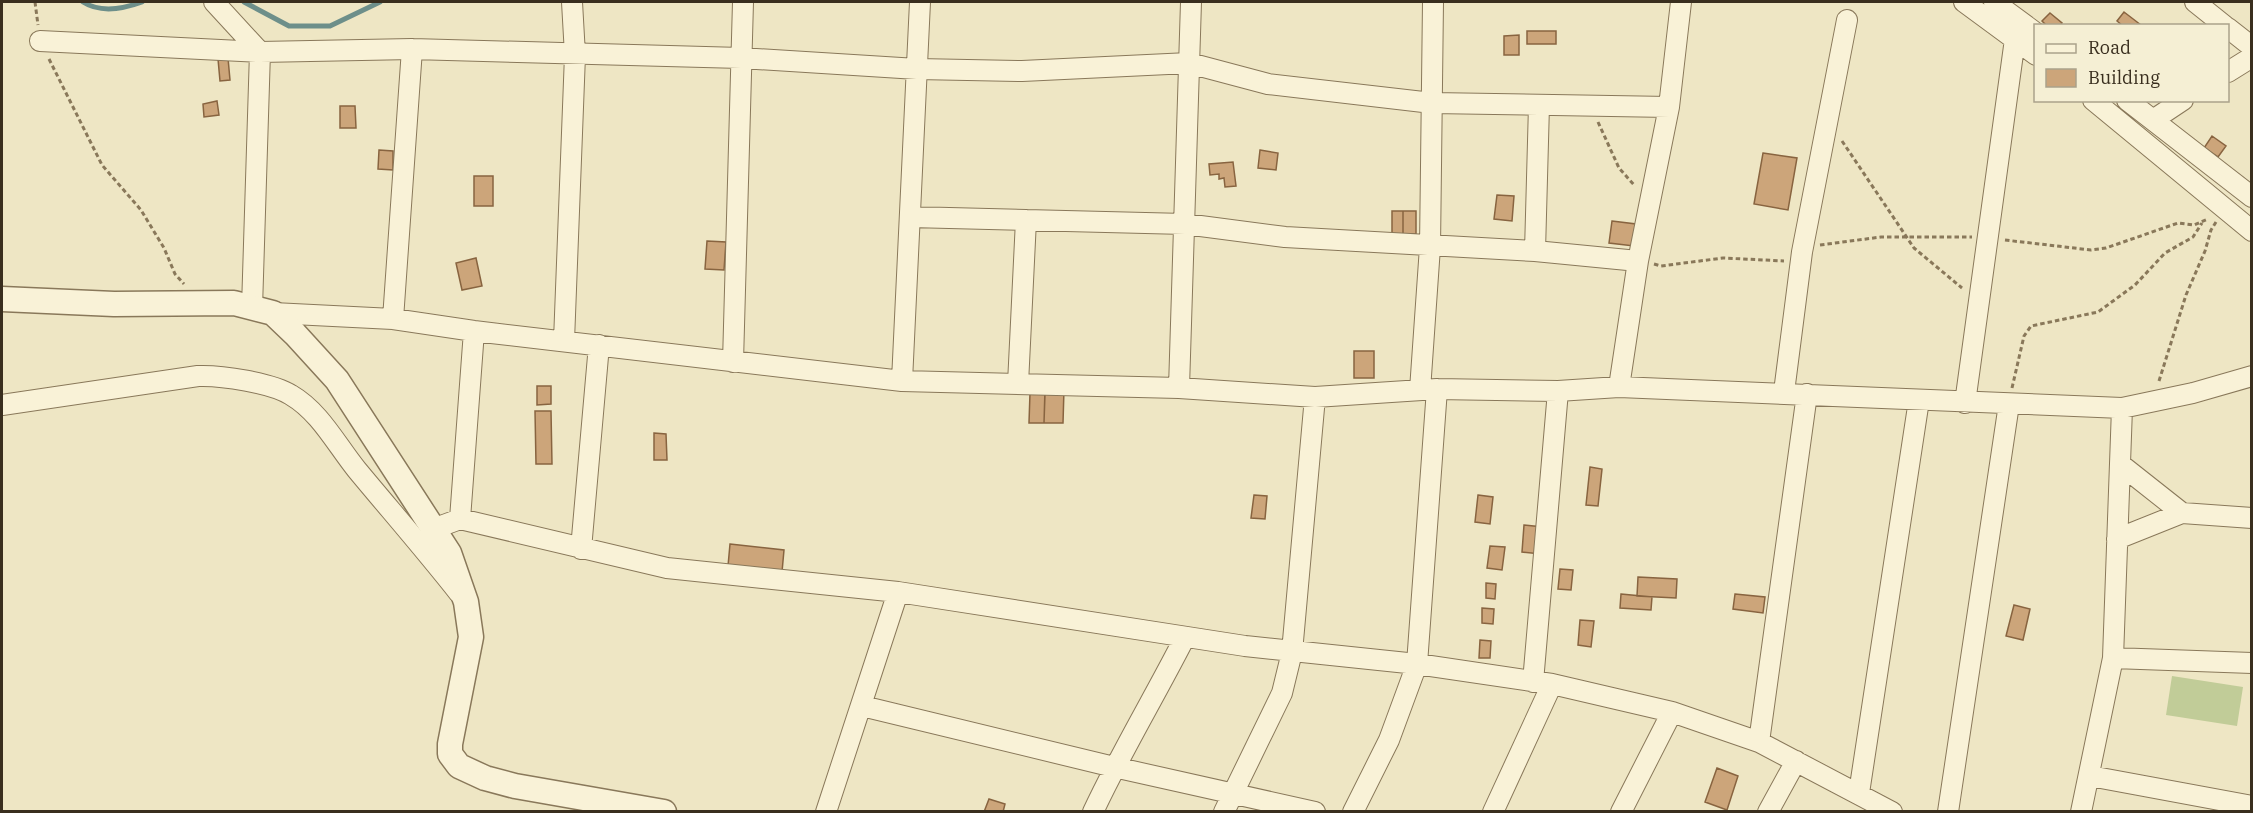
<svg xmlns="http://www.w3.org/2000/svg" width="2253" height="813" font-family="'IBM Plex Serif',serif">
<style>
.green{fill:#c1cc98}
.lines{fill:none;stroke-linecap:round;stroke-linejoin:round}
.stream{stroke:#6d8f8a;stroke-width:5}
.building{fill:#cca57a;stroke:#886440;stroke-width:1.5}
.minor-casing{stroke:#89785a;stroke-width:22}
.tertiary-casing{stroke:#89785a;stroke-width:27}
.path{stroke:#89785a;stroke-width:3;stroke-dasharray:4.5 3;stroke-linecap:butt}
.minor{stroke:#f9f2d7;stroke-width:20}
.tertiary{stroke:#f9f2d7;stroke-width:24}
</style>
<rect width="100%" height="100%" fill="#eee6c4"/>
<path class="green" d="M2172,676L2243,687L2237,726L2166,715Z"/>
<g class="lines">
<path class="stream" d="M83,2C100,13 123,9 142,2
M244,2L289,26H330L380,2"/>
</g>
<path class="building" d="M2124,12L2141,25V26H2123L2117,21Z
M2050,13L2062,23L2060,26H2047L2042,21Z
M1527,31H1556V44H1527Z
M1519,35V55H1504V36Z
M228,58L230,80L220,81L218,59Z
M217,101L219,115L204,117L203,104Z
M340,106H355L356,128H340Z
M2212,136L2226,146L2218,157L2204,148Z
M379,150L393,151V170L378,169Z
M1260,150L1278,153L1276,170L1258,168Z
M1763,153L1797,158L1788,210L1754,204Z
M1233,162L1236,186L1225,187L1224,178L1219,179V174L1210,175L1209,164Z
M474,176H493V206H474Z
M1497,195L1514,196L1512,221L1494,219Z
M1392,211H1403V234H1392Z
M1403,211H1416V234H1403Z
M1612,221L1636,224L1634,246L1609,243Z
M707,241L726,242L724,270L705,269Z
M476,258L482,286L462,290L456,263Z
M1354,351H1374V378H1354Z
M537,386H551V404L537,405Z
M1045,389H1064L1063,423H1044Z
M1030,393L1045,394L1044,423H1029Z
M535,411H551L552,464H536Z
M654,433L666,434L667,460H654Z
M1590,467L1602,469L1598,506L1586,505Z
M1254,495L1267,496L1265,519L1251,518Z
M1478,495L1493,497L1490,524L1475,522Z
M1524,525L1543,527L1541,554L1522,552Z
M730,544L784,550L782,572L728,566Z
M1490,546L1505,547L1502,570L1487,568Z
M1560,569L1573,570L1571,590L1558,589Z
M1638,577L1677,579L1676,598L1637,596Z
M1486,583L1496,584L1495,599L1486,598Z
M1621,594L1652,597L1651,610L1620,608Z
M1735,594L1765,597L1763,613L1733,609Z
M2014,605L2030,609L2023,640L2006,636Z
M1482,608L1494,609L1493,624L1482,623Z
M1580,620L1594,621L1591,647L1578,645Z
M1480,640L1491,641L1490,658H1479Z
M1717,768L1738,776L1727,810L1705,802Z
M989,799L1005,804L1003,812H984Z"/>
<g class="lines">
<g class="minor-casing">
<path id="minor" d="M214,2L260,52L252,308
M1964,2L2036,55
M1994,2L2036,33
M2195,2L2225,26
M2228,28L2252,47
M40,41L260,52L412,49L741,58L917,69L1022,71L1189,63L1268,84L1432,103L1669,107
M2228,72L2252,57
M2093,100L2252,231
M2127,100L2252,197
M2153,120L2183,100
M910,217L1185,224L1285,237L1535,251L1638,261
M1535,251L1539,105
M273,313L393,319L474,331L902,381L1179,388L1315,397L1437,389L1558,391L1619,387L2122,408L2193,393L2252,376
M393,319L412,49
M564,341L575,55L572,2
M733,362L743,2
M902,381L920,2
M1018,384L1026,220
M1619,387L1638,261L1669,107L1681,2
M1179,388L1191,2
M1420,390L1430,247L1433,2
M1784,392L1802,252L1847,20
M1965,403L2015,39
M2,405L198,376C221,375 272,383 291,395C320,412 336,444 357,470C391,511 426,551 459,593
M2120,464L2182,513
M460,519L474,331
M433,529L460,519L667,568L898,592L1245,646L1417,664L1552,684L1672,712L1759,742L1892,812
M2117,539L2182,513L2252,518
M581,549L599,345
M2113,658L2252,663
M1533,682L1558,391
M862,706L1114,767L1315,812
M1759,742L1807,394
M2090,776L2252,806
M1859,793L1919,400
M826,812L898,592
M1093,812C1121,752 1155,696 1185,637
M1224,812L1282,693L1292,652L1315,397
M1353,812L1389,740L1417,664L1437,389
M1493,812L1552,684
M1621,812L1672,712
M1768,812L1796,761
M1948,812L2009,404
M2081,812L2113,658L2122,408"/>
</g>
<g class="tertiary-casing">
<path id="tertiary" d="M2,299L114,304L234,303L273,313L295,334L337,380L449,553L466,602L471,637L450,744V754L459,766L485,778L515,786L664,812"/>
</g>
<path class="path" d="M35,2L38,25
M49,59L102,165L141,210L164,248L175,274L184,284
M1598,122L1619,168L1635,186
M1842,141L1914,248L1962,288
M2005,240L2091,250L2106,248L2178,223L2194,225L2208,219
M1820,245L1881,237H1972
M1654,264L1661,266L1723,258L1784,261
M2159,381L2186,295L2205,251L2211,230L2216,222
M2012,388L2024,336L2031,326L2098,312L2135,285L2165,253L2193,237L2202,223"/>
<use href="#minor" class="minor"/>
<use href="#tertiary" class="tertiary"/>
</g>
<rect width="2253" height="813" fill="none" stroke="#392e1e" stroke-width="6"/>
<rect x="2034" y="24" width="195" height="78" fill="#f5efd4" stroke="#aaa28b" stroke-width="1.5"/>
<rect x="2046" y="44" width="30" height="9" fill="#f9f2d7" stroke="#aaa28b" stroke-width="1.5"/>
<text x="2088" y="54" font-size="18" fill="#392e1e">Road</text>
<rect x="2046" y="69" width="30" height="18" fill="#cca57a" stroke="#aaa28b" stroke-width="1.5"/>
<text x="2088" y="84" font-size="18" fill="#392e1e">Building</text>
</svg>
